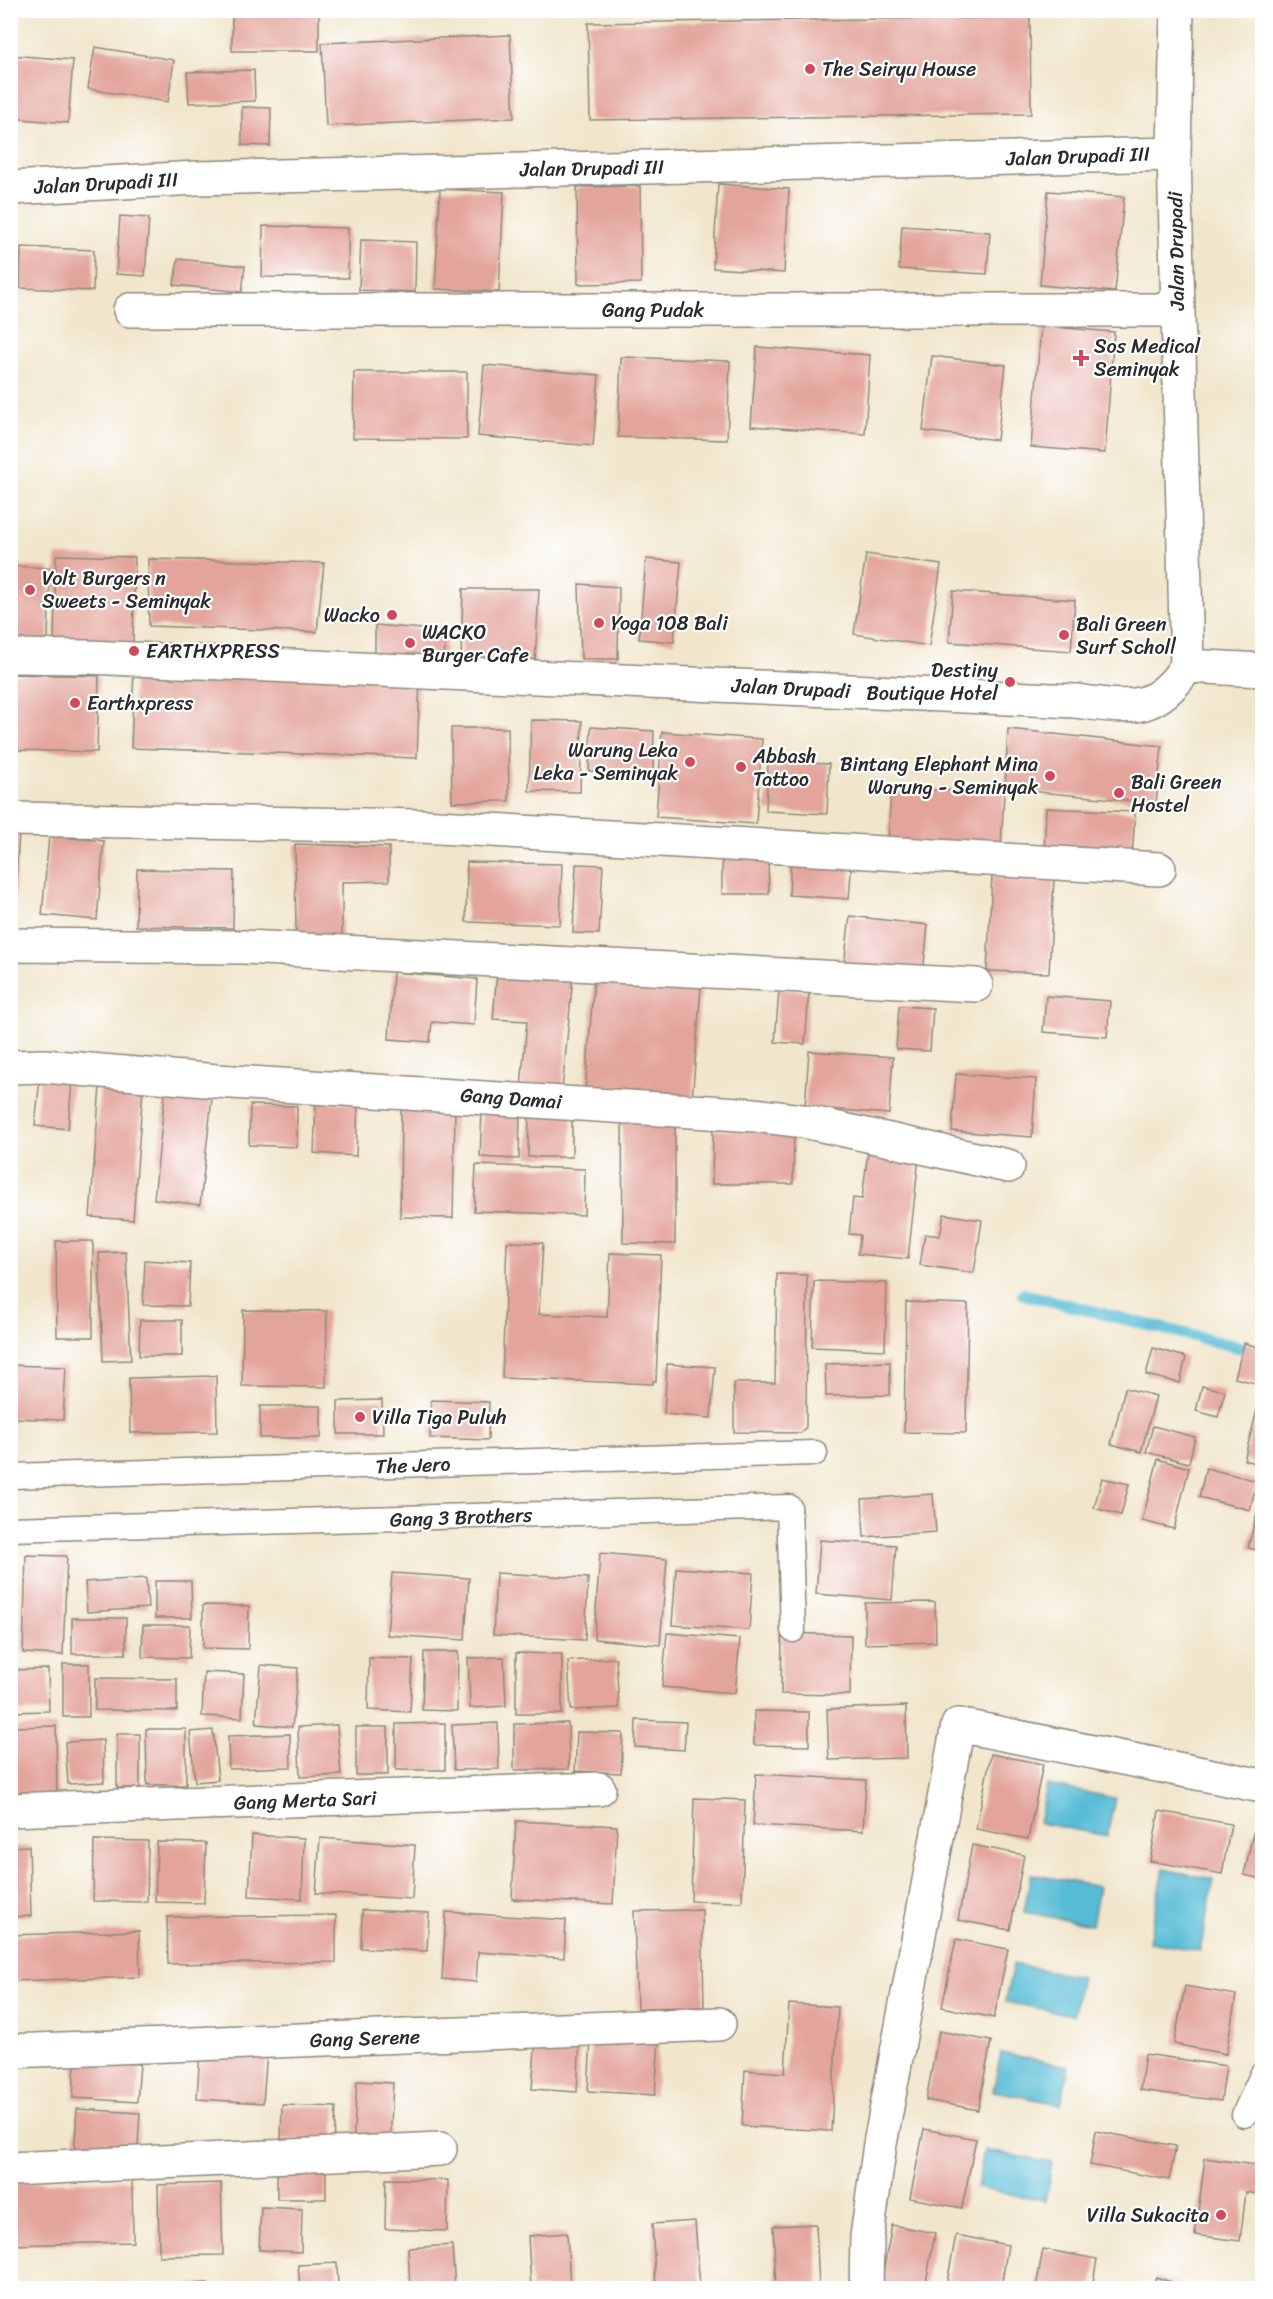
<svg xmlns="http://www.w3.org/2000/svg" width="1273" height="2299" font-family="Sriracha,sans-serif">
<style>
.water{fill:#57bcd6;stroke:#417480;stroke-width:1.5}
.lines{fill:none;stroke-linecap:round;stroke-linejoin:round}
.stream{stroke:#57bcd6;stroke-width:12}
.building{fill:#e3a49b}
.lane-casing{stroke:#8e887c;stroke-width:27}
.street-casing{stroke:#8e887c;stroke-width:36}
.lane{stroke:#fff;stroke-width:24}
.street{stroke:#fff;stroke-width:33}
.poi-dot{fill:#d1495b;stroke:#fff;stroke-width:2}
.labels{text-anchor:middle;stroke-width:4.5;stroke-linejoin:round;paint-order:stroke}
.poi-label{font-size:20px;fill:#2b2b2b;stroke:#fff;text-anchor:start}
.street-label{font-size:20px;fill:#2b2b2b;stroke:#fff}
</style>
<rect width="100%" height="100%" fill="#fff"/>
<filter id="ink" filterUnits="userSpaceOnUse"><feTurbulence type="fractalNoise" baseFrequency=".0167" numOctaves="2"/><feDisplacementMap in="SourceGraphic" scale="12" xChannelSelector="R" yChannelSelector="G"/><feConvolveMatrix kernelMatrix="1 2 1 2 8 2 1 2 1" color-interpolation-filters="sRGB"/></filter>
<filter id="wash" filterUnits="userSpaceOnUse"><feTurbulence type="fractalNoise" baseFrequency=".008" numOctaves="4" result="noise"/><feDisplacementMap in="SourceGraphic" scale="24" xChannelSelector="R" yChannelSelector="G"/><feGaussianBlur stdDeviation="1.35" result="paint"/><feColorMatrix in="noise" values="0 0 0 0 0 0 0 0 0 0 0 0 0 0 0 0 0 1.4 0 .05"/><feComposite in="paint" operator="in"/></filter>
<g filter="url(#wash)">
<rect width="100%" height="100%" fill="#f1e6cc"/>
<path class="water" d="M1047,1785L1115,1798L1107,1836L1039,1823Z
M1163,1869L1214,1879L1200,1951L1149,1942Z
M1031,1874L1099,1887L1092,1925L1024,1912Z
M1013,1964L1081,1977L1073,2015L1005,2002Z
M1001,2053L1069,2066L1061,2104L993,2091Z
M984,2150L1052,2163L1045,2201L977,2188Z"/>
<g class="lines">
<path class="stream" d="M1023,1294L1262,1353"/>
</g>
<g id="blocks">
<path class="building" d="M232,10H319V51H232Z
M1030,17L1031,114L590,120L588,23Z
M510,35L514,118L326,126L322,43Z
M95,47L174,60L168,102L88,89Z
M10,55L73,60L68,123L10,118Z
M254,70L255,101L189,103L187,72Z
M242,107L271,108L270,146L242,145Z
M718,184L789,189L784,273L713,268Z
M640,186L641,283L578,284L577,187Z
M440,189L504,192L499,292L435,289Z
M1048,191L1124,197L1115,292L1040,285Z
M120,216L149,218L145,276L116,274Z
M263,226L348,228V278L262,277Z
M902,226L990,232L987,274L899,269Z
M361,240L416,242L415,292L359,290Z
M21,247L94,250L93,291L20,288Z
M178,259L245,266L242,292L174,285Z
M1041,326L1114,332L1105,453L1031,447Z
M757,347L870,355L865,434L751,426Z
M932,356L1006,365L997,440L923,431Z
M621,357L730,361L727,440L618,437Z
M484,365L599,375L593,446L478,436Z
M354,372H467V439L353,438Z
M866,554L941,565L929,646L854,634Z
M56,555L135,557L133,644L54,642Z
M148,559L324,563L317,632L149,626Z
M646,559L681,562L674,642L639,639Z
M12,566L50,568L48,640L10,639Z
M579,584L619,587L618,659H581Z
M463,589H539L535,664L461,662Z
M953,591L1075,600L1071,651L949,642Z
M375,625L446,631L444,659L375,655Z
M134,668L420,679L417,758L131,748Z
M10,674L99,676L97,752L10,750Z
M531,720L582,721L580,792L529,791Z
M591,727L654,731L653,774L589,771Z
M451,728H508L509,801L452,802Z
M1008,729L1162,746L1156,803L1005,789Z
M662,732L762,739L756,824L656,817Z
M768,761L829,764L827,814L766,811Z
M891,788L1004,793L1001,847L888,841Z
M1046,808L1135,812L1132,859L1044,854Z
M10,833H19L12,939H10Z
M49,836L104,841L97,920L42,915Z
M295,844L389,847V881L342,882V941H296Z
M791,854L852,859L849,899L789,895Z
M722,855L768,856L769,894H722Z
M467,862L562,864L560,925L466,922Z
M576,864L603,865L599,934L573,933Z
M137,869L234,871L233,928L136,926Z
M992,876L1054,879L1049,973L987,971Z
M850,916L928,925L923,974L844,965Z
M393,972L477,979L474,1025L432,1022L430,1042L389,1039Z
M497,972L573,976L562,1091L521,1087L527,1021L493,1019Z
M594,979L701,987L692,1101L585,1092Z
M779,989L809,992L805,1044L775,1042Z
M1046,996L1110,1001L1107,1037L1043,1032Z
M899,1006L933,1008L930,1051L896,1049Z
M809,1051L893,1057L889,1114L805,1107Z
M956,1074L1036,1079L1032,1137L952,1131Z
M40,1078L72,1081L68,1129L35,1126Z
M166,1084L213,1089L200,1205L154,1199Z
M100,1086L143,1089L133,1220L90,1217Z
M316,1102L358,1104L356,1156L314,1153Z
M250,1105L297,1106V1147L249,1145Z
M401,1108L455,1109L453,1218L400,1217Z
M482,1111L520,1112L519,1159L480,1157Z
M529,1113H572V1157H528Z
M675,1120V1244L623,1243L622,1121Z
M713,1130L794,1131L793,1184H712Z
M868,1151L919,1157L908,1259L858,1254L860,1235L849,1234L853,1198L862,1199Z
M476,1165L585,1169L584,1215L474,1211Z
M944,1214L982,1220L974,1273L920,1265L925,1234L940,1236Z
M56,1241H93V1337H57Z
M507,1242L543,1243L539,1314L607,1317L610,1253L661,1255L656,1381H653V1384L502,1378Z
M126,1252L131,1360L103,1361L99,1253Z
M145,1260L190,1263L188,1306L143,1305Z
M777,1274L807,1275L806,1427L801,1433L734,1432V1383H775Z
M814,1281L887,1283L885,1350L812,1347Z
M906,1302L968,1304L966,1433L904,1432Z
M243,1310L327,1311L326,1387L242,1386Z
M140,1320H182V1356H139Z
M1244,1343L1262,1348V1385L1235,1378Z
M1153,1348L1186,1357L1180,1383L1146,1375Z
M890,1362V1395L826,1396L825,1364Z
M667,1364L715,1367L711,1418L664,1414Z
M10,1365L66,1367L63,1420L10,1418Z
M216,1376L217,1432L130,1433L129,1378Z
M1202,1386L1225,1391L1218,1417L1196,1411Z
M1125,1388L1156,1396L1141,1452L1111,1444Z
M1262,1391V1465L1244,1460Z
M382,1400L383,1434H338V1401Z
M431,1400L489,1402L488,1440L430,1438Z
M260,1406H321V1438H260Z
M1153,1426L1195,1437L1189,1463L1146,1452Z
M1158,1459L1189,1468L1174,1529L1142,1521Z
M1206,1468L1257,1481L1250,1510L1199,1497Z
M1102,1478L1129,1484L1121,1515L1094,1508Z
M1262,1493V1551L1248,1548Z
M933,1494L936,1532L864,1537L862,1499Z
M820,1540L896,1545L892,1600L816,1594Z
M600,1553L667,1559L660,1645L594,1639Z
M26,1555L67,1556L63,1655L23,1653Z
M676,1568L753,1573L749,1630L672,1625Z
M392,1573L469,1578L465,1640L387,1635Z
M496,1573L588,1578L585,1640L493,1635Z
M146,1578L148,1608L87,1612L85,1582Z
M155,1581H191L192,1618H155Z
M935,1602L936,1642L865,1644V1603Z
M203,1605L249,1606L248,1649L203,1648Z
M72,1618H126V1654H72Z
M143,1625H190L189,1658L142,1657Z
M667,1633L740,1639L735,1693L662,1687Z
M782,1633L851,1635L850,1695L781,1694Z
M424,1652H458L457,1711L422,1710Z
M516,1653L562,1654V1714H516Z
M504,1657L506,1706L470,1708L468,1658Z
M369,1658L413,1659L410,1712L368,1710Z
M616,1658L619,1708L571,1710L568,1661Z
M63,1664H89V1717H63Z
M261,1665L298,1668L292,1727L256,1724Z
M48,1669L49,1711L10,1712V1670Z
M204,1672L244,1674L242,1718L202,1716Z
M95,1678L177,1679V1711L95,1710Z
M906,1706L907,1758L829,1760L827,1709Z
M754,1711L809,1712V1746L754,1745Z
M636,1720L686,1722L684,1750L635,1747Z
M445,1723V1770H396V1724Z
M498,1723L499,1769L454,1770L452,1725Z
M568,1723L569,1769L514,1770V1724Z
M337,1725L341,1775L300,1777L298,1727Z
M56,1726L57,1800H13L12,1727Z
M356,1727H388V1775H356Z
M146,1729H186V1785H147Z
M213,1730L218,1780L195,1782L190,1732Z
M577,1732L623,1733L621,1773L575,1771Z
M117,1734H140V1788H117Z
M290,1734L291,1767L229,1769L228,1736Z
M103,1740L104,1782L68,1784L65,1742Z
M991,1754L1043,1764L1028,1839L976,1829Z
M756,1774L866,1780L863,1831L753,1825Z
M694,1798L745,1800L742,1902L691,1901Z
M1159,1811L1231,1824L1222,1874L1150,1861Z
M516,1821L617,1826L613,1904L512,1899Z
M1253,1833L1262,1835V1879L1244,1875Z
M252,1835L304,1838L302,1899L249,1896Z
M320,1838L415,1845L412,1899L316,1893Z
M94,1840L148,1841L147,1902L93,1901Z
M157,1842L206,1843L204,1903L155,1902Z
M972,1845L1024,1855L1010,1930L958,1920Z
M29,1846L31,1916L10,1917V1847Z
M362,1910L429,1913L427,1951L361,1948Z
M702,1910L704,2007L637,2008L634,1911Z
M446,1912L566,1920L564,1958L478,1952L476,1982L442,1979Z
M336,1915V1962L168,1964L167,1917Z
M139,1931L140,1977L10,1981V1935Z
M956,1939L1008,1949L994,2018L942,2007Z
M1185,1986L1236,1995L1226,2054L1174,2044Z
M789,2004L838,2007L831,2131L742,2126L745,2070L785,2073Z
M939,2031L991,2041L978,2110L926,2100Z
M536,2035L580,2038L577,2092L532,2089Z
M591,2038L659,2041L655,2095L588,2091Z
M200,2047L267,2051L263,2103L197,2099Z
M1145,2054L1226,2066L1221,2101L1140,2090Z
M75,2060L140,2064L137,2102L73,2098Z
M357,2081L393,2083L390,2146L353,2145Z
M282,2105L336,2107L334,2142L281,2139Z
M77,2109L140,2113L137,2160L74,2156Z
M924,2129L976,2139L962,2208L910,2198Z
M1096,2131L1176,2146L1169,2180L1090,2165Z
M1205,2158L1262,2166V2195L1246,2192L1240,2241L1195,2235Z
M277,2161H326V2199H277Z
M386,2179L448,2180L447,2231L385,2229Z
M132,2180L133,2242L10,2245V2183Z
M221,2183L223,2255L159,2256L158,2185Z
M261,2207L302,2209L301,2252L259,2250Z
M695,2221L700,2288H656L652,2224Z
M816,2224L819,2288H776L773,2226Z
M892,2225L935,2233L925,2288H880Z
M567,2233L570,2288H531L528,2236Z
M956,2235L1008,2245L1001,2288H946Z
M452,2245L455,2288H410L408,2248Z
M1043,2249L1097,2259L1092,2288H1036Z
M337,2263L338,2288H300L298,2265Z
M1156,2277L1190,2288H1152Z
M208,2283L209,2288H152V2287Z"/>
</g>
</g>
<g filter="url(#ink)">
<use href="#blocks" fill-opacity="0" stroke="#8e887c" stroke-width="1.5"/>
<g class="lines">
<g class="lane-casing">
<path id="lane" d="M10,1476L815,1453
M10,1529L789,1507L793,1630
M1244,2115L1262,2075"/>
</g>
<g class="street-casing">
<path id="street" d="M10,188L197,178L1174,154
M130,310H1177
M10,656L88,657L1075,701C1128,707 1154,716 1187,666L1174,154L1177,10
M1187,666L1262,670
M10,819L421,826L1159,869
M10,945L245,947L976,985
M10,1067L44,1066L217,1081L755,1115L803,1121L1008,1166
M10,1810L599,1789
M10,2051L719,2024
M10,2169L440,2149
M866,2288L867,2237L880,2144L958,1725L1262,1786"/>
</g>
<use href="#lane" class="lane"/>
<use href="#street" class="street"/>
</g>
</g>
<g class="poi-dot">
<circle cx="810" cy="69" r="6"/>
<path d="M1078 349h6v6h6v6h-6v6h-6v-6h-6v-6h6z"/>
<circle cx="30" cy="590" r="6"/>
<circle cx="392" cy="615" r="6"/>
<circle cx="599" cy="623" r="6"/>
<circle cx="1064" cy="635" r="6"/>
<circle cx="410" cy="643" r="6"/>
<circle cx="134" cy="651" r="6"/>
<circle cx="1010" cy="682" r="6"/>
<circle cx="75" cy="703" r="6"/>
<circle cx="690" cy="762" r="6"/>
<circle cx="741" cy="767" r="6"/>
<circle cx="1050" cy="776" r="6"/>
<circle cx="1119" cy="793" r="6"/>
<circle cx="360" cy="1417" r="6"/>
<circle cx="1221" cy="2215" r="6"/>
</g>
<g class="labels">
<g class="poi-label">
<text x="822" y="76">The Seiryu House</text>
<text x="1094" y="353">Sos Medical<tspan x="1094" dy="23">Seminyak</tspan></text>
<text x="42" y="585">Volt Burgers n<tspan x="42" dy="23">Sweets - Seminyak</tspan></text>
<text x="380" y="622" text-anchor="end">Wacko</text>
<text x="611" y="630">Yoga 108 Bali</text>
<text x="1076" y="631">Bali Green<tspan x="1076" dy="23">Surf Scholl</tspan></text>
<text x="422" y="639">WACKO<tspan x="422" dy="23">Burger Cafe</tspan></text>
<text x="146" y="658">EARTHXPRESS</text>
<text x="998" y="677" text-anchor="end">Destiny<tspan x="998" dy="23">Boutique Hotel</tspan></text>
<text x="87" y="710">Earthxpress</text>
<text x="678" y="757" text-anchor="end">Warung Leka<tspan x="678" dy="23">Leka - Seminyak</tspan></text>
<text x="753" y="763">Abbash<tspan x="753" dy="23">Tattoo</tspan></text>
<text x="1038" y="771" text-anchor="end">Bintang Elephant Mina<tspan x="1038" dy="23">Warung - Seminyak</tspan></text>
<text x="1131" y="789">Bali Green<tspan x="1131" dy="23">Hostel</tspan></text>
<text x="372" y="1424">Villa Tiga Puluh</text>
<text x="1209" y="2222" text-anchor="end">Villa Sukacita</text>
</g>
<g class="street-label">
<text transform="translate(1078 156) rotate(-2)" y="7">Jalan Drupadi III</text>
<text transform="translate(592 168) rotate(-1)" y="7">Jalan Drupadi III</text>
<text transform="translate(106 183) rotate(-3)" y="7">Jalan Drupadi III</text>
<text transform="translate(1176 251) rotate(-91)" y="7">Jalan Drupadi</text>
<text x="653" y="317">Gang Pudak</text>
<text transform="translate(791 688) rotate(3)" y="7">Jalan Drupadi</text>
<text transform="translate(511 1098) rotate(4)" y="7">Gang Damai</text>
<text transform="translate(413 1465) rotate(-2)" y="7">The Jero</text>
<text transform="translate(461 1517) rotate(-2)" y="7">Gang 3 Brothers</text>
<text transform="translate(305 1800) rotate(-2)" y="7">Gang Merta Sari</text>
<text transform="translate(365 2038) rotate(-2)" y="7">Gang Serene</text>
</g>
</g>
<rect width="1273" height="2299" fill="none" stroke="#fff" stroke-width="36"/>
</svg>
